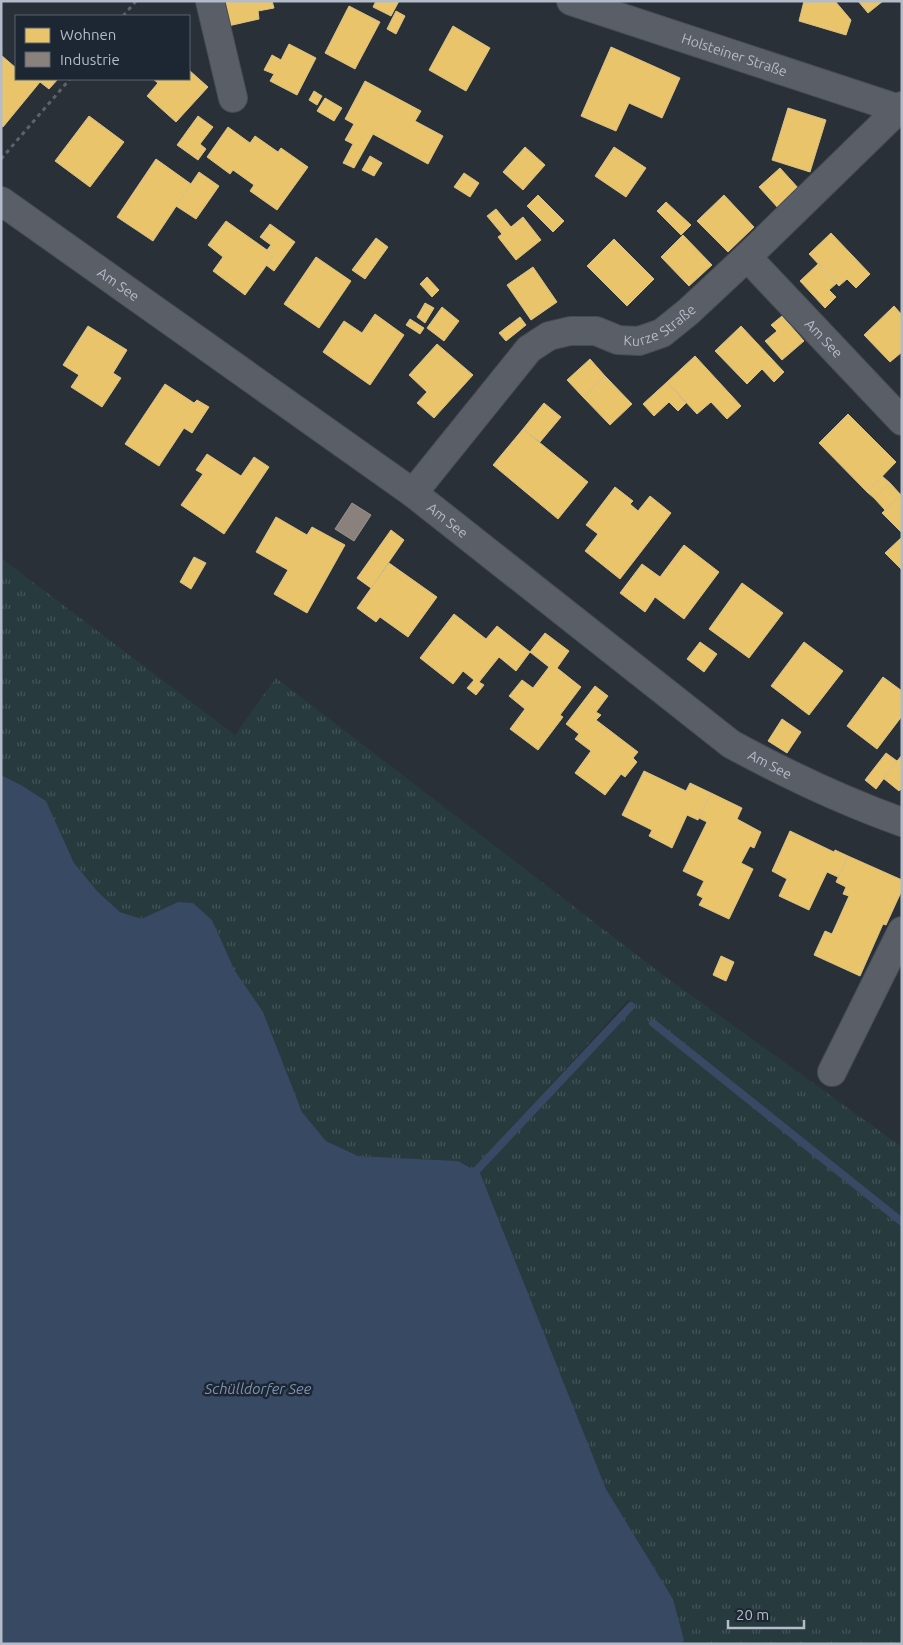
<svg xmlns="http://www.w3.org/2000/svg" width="903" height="1645" font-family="Ubuntu,sans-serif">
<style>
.grass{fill:url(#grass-tufts)}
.water{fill:#384963}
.homes{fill:#e9c46a;stroke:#d9c286}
.industry{fill:#8a817c;stroke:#979393}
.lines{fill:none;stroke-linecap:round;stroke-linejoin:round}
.stream{stroke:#384963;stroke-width:8}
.minor-casing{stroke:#484c53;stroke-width:30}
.path{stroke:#5d636a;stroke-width:3;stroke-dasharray:4 4;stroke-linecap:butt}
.minor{stroke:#5a5e66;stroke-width:28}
.labels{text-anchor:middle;stroke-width:5;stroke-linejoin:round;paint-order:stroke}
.street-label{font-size:14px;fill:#b4bcc9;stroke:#1d2633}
.water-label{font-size:15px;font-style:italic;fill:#7c92b1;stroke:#1d2633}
</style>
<defs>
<pattern id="grass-tufts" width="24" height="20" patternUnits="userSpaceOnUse" patternTransform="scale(1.25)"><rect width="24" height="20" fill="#273a3e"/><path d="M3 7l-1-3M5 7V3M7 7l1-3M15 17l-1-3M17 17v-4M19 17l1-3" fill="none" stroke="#445559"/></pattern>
</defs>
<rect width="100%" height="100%" fill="#2a3038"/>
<path class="grass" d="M1,558L235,735L276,678L663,975L902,1147V1644H682L683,1640L673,1599L606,1489L588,1446L480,1173L635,1005L628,1000L474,1169L458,1161L358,1156L326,1141L302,1112L263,1012L235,971L212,920L193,903L178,902L141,919L120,912L98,892L74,863L46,801L21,785L1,775Z"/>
<path class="water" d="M1,775L21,785L46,801L74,863L98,892L120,912L141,919L178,902L193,903L212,920L235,971L263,1012L302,1112L326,1141L358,1156L458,1161L480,1173L606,1489L673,1599L684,1640L682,1644H1Z"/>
<path class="homes" d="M222,1H272L274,8L258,11L259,19L228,26Z
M376,1H399L391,16L373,7Z
M804,1H835L851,20L846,35L799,21Z
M858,1H883L868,13Z
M349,6L380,22L355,69L325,53Z
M396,11L405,16L396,34L387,29Z
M453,26L490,48L466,91L429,70Z
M289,44L316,58L297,95L270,81L274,74L264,70L272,55L281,60Z
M611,47L680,78L662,118L629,103L616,131L581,116Z
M1,55L16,68V79H58L49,89L40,82L3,127L1,126Z
M189,70L208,87L176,122L147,96L158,83L153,79H189Z
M365,81L421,111L415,121L443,136L428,164L373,134L354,168L343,163L353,144L345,140L354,124L345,119Z
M314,91L322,96L317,105L309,100Z
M325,98L342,108L334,121L317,111Z
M788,108L826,120L810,172L772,160Z
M89,116L124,142L90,187L55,161Z
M198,116L213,127L200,144L206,149L198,160L177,145Z
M228,127L250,143L255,136L278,152L281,148L308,167L277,210L250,191L254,185L233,170L230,174L207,157Z
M525,147L545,165L523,190L503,172Z
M614,147L646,168L626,197L595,176Z
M370,156L382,163L374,176L362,170Z
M156,159L191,184L153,241L117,217Z
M780,168L800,190L779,209L759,187Z
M199,172L219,186L196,219L176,206Z
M464,173L479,183L470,197L454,187Z
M538,195L564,221L553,232L527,206Z
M724,195L754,227L728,252L697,221Z
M666,202L691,225L681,235L657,211Z
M496,209L511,227L523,217L541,240L516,260L498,237L502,234L487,216Z
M226,221L274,255L245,295L213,271L223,257L208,245Z
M270,224L295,242L274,271L266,265L274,255L267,250L271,245L260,237Z
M831,233L870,274L856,288L847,279L839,286L809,254Z
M683,235L712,265L689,286L661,257Z
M376,238L388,247L365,279L352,270Z
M614,239L654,279L627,306L587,266Z
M316,257L351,281L319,328L284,304Z
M818,264L837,283L829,290L836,297L825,308L800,281Z
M533,267L557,302L531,320L507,285Z
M427,277L439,290L432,297L420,284Z
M425,303L434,308L425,323L417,317Z
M894,306L902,315V352L890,362L864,335Z
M442,307L459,321L444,341L427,328Z
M375,314L404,335L370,385L323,352L344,321L362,333Z
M782,316L804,341L782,360L765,341L777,331L771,325Z
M520,317L526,325L506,341L499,333Z
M410,319L424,328L420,334L406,325Z
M88,326L127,350L113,373L121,378L102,407L71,387L79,375L63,365Z
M741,326L784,372L774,382L762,369L747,384L715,351Z
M437,344L473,375L434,418L417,403L427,392L409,375Z
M695,356L741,406L727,419L711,402L697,414L667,382Z
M590,359L605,376L583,397L567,380Z
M605,376L632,404L610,425L583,397Z
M667,382L686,403L678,411L669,402L654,416L643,404Z
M165,384L194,403L197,400L209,407L192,433L184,428L159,466L125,444Z
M544,403L561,417L540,442L523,429Z
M848,414L896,462L867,492L819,443Z
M523,429L588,482L558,519L493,465Z
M207,454L241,476L254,457L269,467L224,534L181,505L203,474L196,470Z
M882,476L890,483L874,498L867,492Z
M890,483L901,495L885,510L874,498Z
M615,487L633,501L630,504L638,511L650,496L671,513L620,579L585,551L598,534L586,525Z
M902,494V533L882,513Z
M276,517L307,535L312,527L345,545L307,613L274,594L288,570L256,552Z
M391,530L404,540L371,588L357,578Z
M902,537V570L885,553Z
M684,545L719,572L684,619L655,597L645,612L620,593L642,564L660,577Z
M194,557L206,563L191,589L180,582Z
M389,563L437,597L408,637L380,617L376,622L357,608Z
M742,583L783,613L749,658L709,629Z
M454,614L486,639L497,626L530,652L516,671L499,657L479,682L484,685L476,695L467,688L474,680L463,671L453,684L420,658Z
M545,633L569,651L557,668L581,687L560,715L563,717L538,750L510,729L525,709L509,696L522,680L533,688L549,667L530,652Z
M700,642L717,654L704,672L687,659Z
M804,642L843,671L809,715L771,686Z
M883,677L902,691V716L877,749L847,726Z
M595,686L608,696L596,712L601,715L596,720L638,752L633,758L637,762L625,777L621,774L605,795L575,773L591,751L575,739L579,734L566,724Z
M782,719L801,732L787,753L768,741Z
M886,753L897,761L876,789L865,780Z
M902,755V788L899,791L883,778Z
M644,771L686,791L690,783L711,793L698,820L687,815L672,848L649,836L652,830L622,815Z
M711,793L742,808L737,819L761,832L754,848L750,846L741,863L753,869L729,919L699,905L703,898L697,895L704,881L683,871L707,822L699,818Z
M790,831L834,852L835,850L848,856L838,877L827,872L809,910L779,896L787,879L772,871Z
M848,856L902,880V890L886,925L883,924L860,976L814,955L825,931L832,934L849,896L843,894L846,887L836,882Z
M721,956L734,962L726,981L713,975Z"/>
<path class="industry" d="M352,503L371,515L354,541L335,529Z"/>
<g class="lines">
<path class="stream" d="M653,1023L902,1222
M468,1174L477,1170L631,1006"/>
<g class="minor-casing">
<g id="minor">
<path d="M210,1L233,98"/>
<path id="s1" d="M571,1L902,110"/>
<path id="s2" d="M1,201L413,493L731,744C788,775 840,800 902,822"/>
<path id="s3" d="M747,257L902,421"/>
<path id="s4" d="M413,493L529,349L549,336L570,331H596L618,340L639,341L662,333L688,312L747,257L902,106"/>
<path d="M832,1072L902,931"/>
</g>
</g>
<path class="path" d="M123,16L136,1
M1,159L70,79"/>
<use href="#minor" class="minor"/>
</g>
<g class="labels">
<g class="street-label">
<text dy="5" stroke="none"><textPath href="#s1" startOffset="172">Holsteiner Straße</textPath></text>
<text dy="5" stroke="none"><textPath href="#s2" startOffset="144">Am See</textPath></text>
<text dy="5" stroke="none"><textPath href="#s4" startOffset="326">Kurze Straße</textPath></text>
<text dy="5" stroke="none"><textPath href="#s3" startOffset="112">Am See</textPath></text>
<text dy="5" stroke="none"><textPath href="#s2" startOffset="549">Am See</textPath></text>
<text dy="5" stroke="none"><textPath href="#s2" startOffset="954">Am See</textPath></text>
</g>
<g class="water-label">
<text x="258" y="1394">Schülldorfer See</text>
</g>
</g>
<rect width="903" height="1645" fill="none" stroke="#b4bcc9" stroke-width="5"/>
<rect x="15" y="15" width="175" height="65" fill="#1d2633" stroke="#59626f"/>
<rect x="25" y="28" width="25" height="15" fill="#e9c46a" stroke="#59626f"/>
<text x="60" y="40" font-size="15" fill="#b4bcc9">Wohnen</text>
<rect x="25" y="52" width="25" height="15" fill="#8a817c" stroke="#59626f"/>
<text x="60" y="65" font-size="15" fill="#b4bcc9">Industrie</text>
<path d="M728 1620v8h76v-8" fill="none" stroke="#b4bcc9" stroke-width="2.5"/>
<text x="736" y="1620" font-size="15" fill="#b4bcc9" stroke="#1d2633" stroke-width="4" paint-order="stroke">20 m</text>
</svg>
